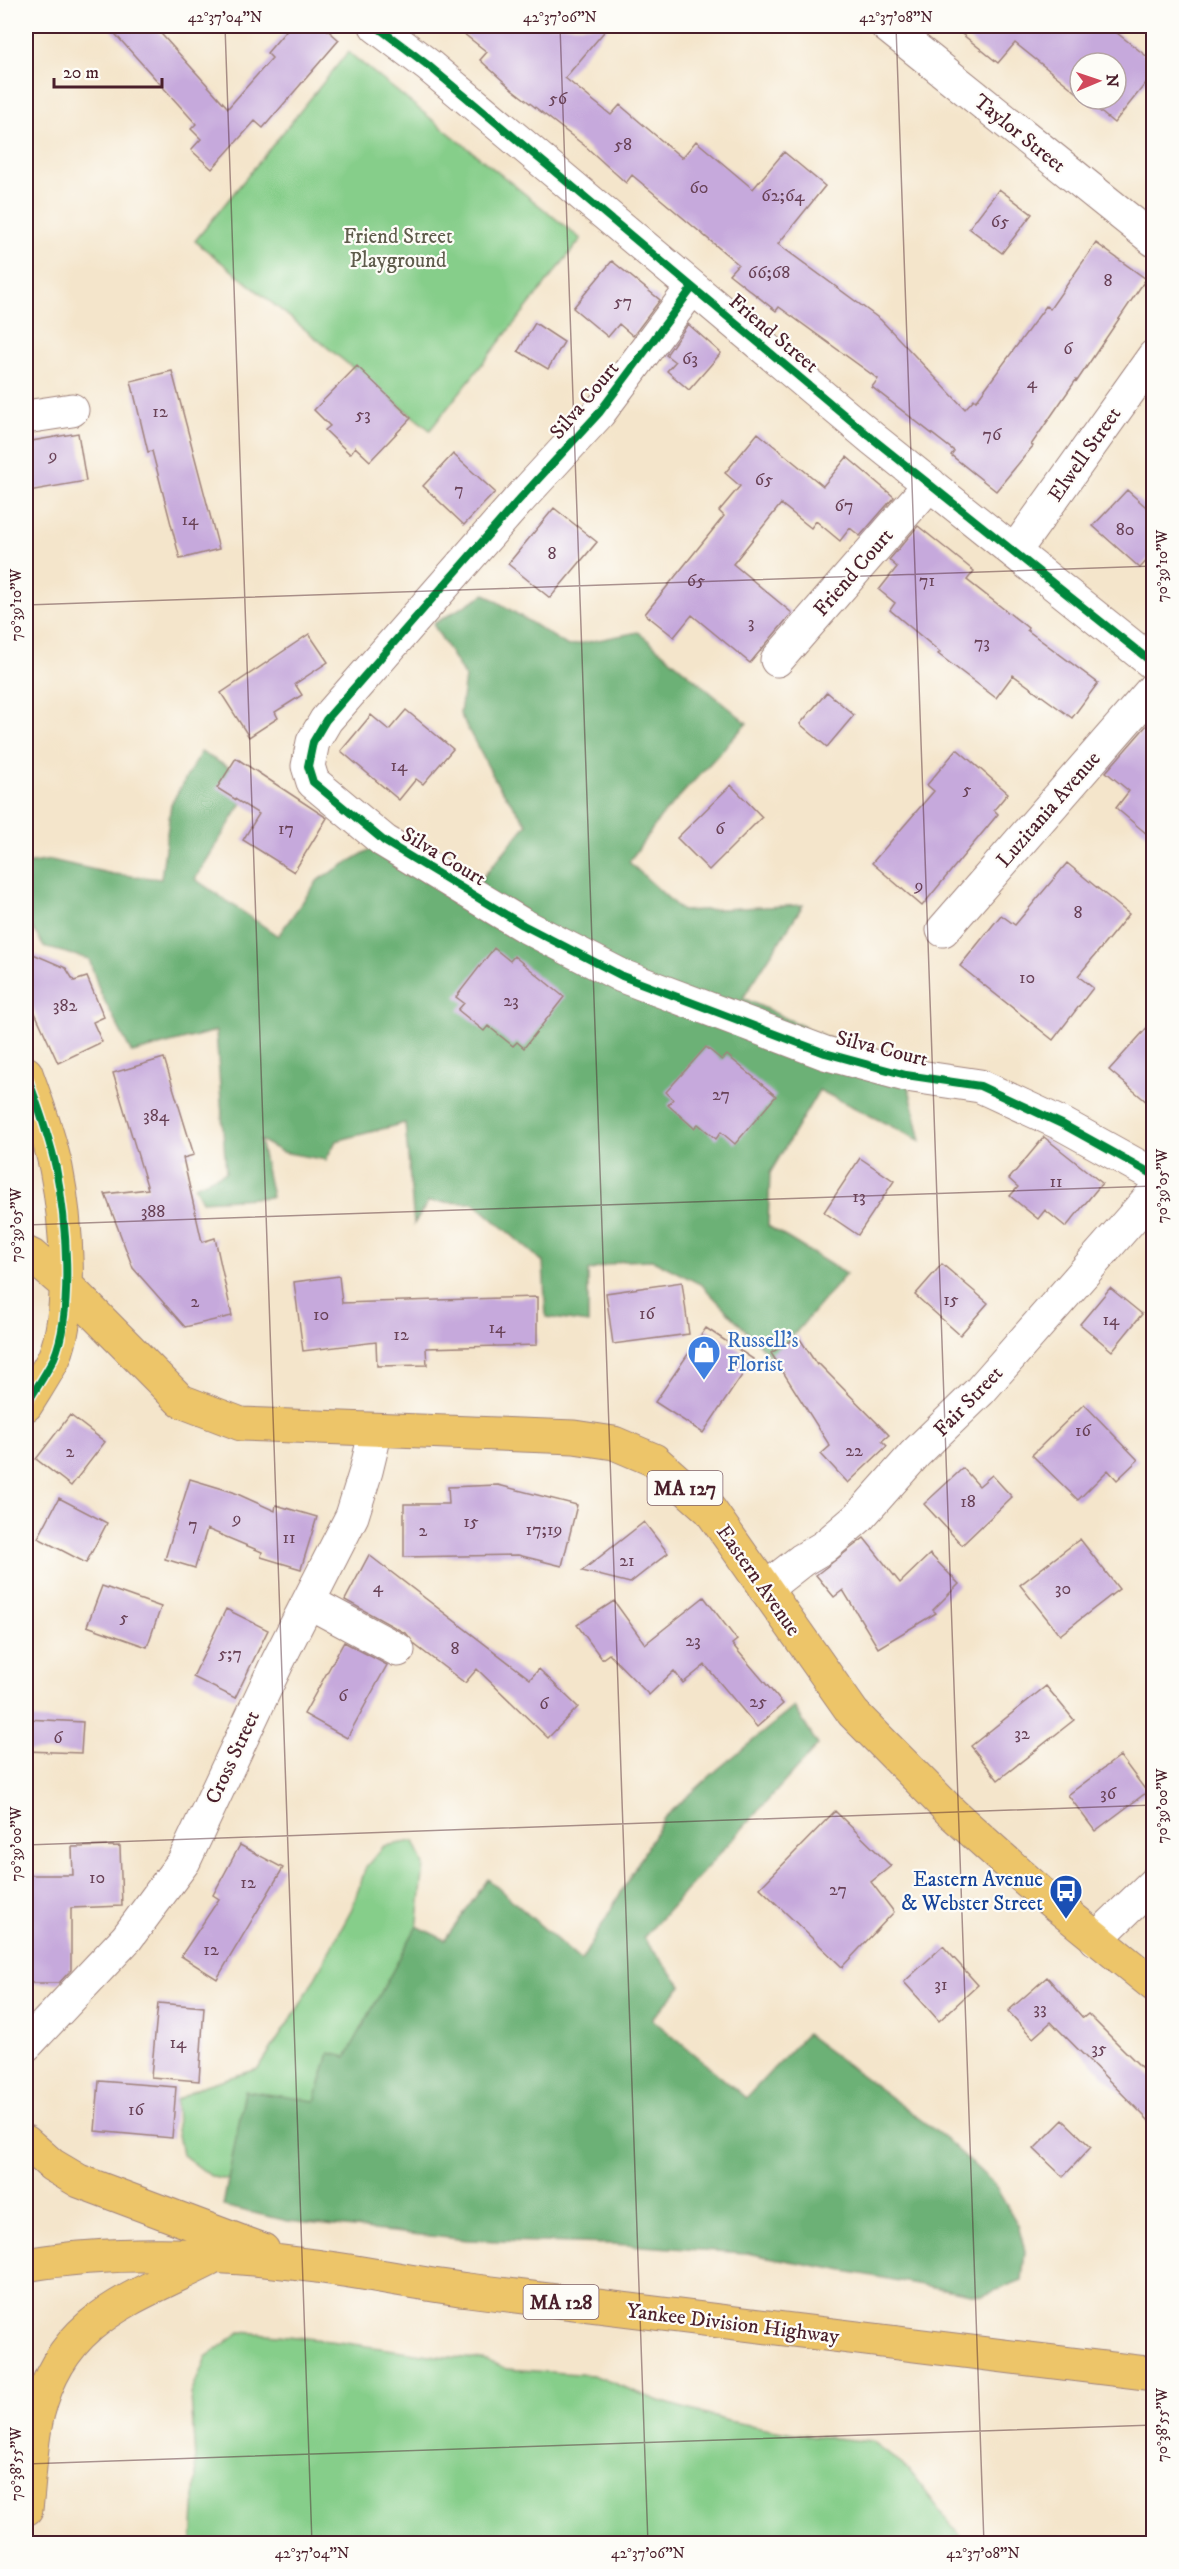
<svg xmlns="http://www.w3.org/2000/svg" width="1179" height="2569" font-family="'IM FELL DW Pica',serif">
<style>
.green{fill:#86ce8a;stroke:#68765a;stroke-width:1.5}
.forest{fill:#6cb176;stroke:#5b6850;stroke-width:1.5}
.building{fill:#c6a9dc}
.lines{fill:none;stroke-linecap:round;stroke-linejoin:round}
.street-casing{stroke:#9f827b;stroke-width:35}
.primary-casing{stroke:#9f827b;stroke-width:35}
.highway-casing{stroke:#9f827b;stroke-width:35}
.street{stroke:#fff;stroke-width:33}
.primary{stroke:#edc569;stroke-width:33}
.highway{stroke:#edc569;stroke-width:33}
.cycleway-casing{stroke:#fdfcf7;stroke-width:11}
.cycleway{stroke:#00873e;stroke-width:8}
.ticks{fill:none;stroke:#4a1f2b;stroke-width:1.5;stroke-opacity:0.45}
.labels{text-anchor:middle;stroke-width:4.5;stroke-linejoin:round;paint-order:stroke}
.number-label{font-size:18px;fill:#694257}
.shield{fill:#fdfcf7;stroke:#806168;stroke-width:1.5}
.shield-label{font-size:20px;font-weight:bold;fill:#4a1f2b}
.street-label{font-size:21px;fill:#4a1f2b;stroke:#fdfcf7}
.park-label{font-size:21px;fill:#5f5c4c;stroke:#fdfcf7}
.shop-label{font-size:21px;fill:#366cbe;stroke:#fdfcf7;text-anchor:start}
.transit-label{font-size:21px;fill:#164399;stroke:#fdfcf7;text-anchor:end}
.neatline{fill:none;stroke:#4a1f2b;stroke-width:2}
.ticks-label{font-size:15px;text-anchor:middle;fill:#4a1f2b}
</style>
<rect width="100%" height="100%" fill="#fdfcf7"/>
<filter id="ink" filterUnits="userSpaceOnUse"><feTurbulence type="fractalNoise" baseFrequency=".0167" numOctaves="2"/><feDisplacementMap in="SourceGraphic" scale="12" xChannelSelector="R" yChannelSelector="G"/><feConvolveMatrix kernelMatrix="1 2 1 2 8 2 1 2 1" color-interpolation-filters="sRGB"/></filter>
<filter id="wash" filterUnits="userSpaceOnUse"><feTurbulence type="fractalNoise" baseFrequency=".008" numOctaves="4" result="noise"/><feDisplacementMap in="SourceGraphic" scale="24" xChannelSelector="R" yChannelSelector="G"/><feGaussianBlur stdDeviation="1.35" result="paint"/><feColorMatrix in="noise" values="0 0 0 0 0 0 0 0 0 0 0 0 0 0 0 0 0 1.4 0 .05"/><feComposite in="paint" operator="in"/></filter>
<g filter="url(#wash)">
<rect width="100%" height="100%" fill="#f4e5cb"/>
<path class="green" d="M348,52L581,239L430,430L195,241Z
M414,1841L424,1865L412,1977L286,2190L212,2177L182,2154L177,2130L176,2100L205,2085L258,2069L300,2005L351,1911L366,1867L384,1846Z
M240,2332C304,2336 366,2346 429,2355C454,2359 485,2355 506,2369L593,2375L659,2401L728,2421L798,2434L872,2442L909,2470L965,2543H192L196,2478L191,2394L206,2357Z"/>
<path class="forest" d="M485,594L568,646L638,632L747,723L660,818L629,862L682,911L803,905L743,998L906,1075L921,1141L819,1090L770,1173L768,1226L846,1274L773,1359L702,1285L653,1260L622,1261L588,1271V1323L546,1317L543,1262L474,1203L428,1202L414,1224L405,1123L336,1141L326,1160L282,1152L260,1140L272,1197L202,1201L194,1186L226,1172L216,1031L132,1053L100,992L89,959L44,947L26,918V864L51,860L113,874L161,879L171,804L201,752L255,782L195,879L278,936L318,880L384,841L479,882L527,824L498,785L460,714L465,677L433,624Z
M794,1707L818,1745L643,1938L682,1986L652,2019L746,2098L806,2034L945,2138L994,2184L1018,2225L1025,2251L1022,2280L982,2296L746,2253L612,2244L468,2240L288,2221L223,2206L245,2091L315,2101L329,2053L346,2057L417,1926L445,1940L488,1879L581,1961L664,1818L718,1769Z"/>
<g id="blocks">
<path class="building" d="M108,26H154L228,108L272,58L267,53L290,26H323L339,40L263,128L255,121L212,169L191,150L201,139L191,129L196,124Z
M454,26H609L565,78L611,115L620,105L682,158L696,141L753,189L784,152L825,186L778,244L881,320L965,409L974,399L976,401L1046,306L1050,309L1096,243L1146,279L1077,381L1076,380L1031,445L1033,446L996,491L951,455L954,451L872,387L878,379L779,307L776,311L729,274L738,264L632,175L626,183L585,146L513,90L480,60L487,52Z
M952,26H1108L1154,62V73L1114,123L1085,99H1116V63H1080V95L1015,43L998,63Z
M999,189L1032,214L1002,253L969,228Z
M612,261L660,300L633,336L619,324L608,337L573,308Z
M535,323L564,342L548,369L518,351Z
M688,324L721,353L689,390L667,371L675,362L666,355Z
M357,366L411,418L370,461L355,447L350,454L325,430L330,426L314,410Z
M172,371L219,549L180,559L152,451L148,452L131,381Z
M78,433L86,481L29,491L26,468V442Z
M758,433L823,486L847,457L894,497L860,536L850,528L840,541L816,521L811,528L781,504L733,564L792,613L750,663L692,615L674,637L645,614L724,516L719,511L740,486L725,473Z
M453,454L495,492L464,525L423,486Z
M1127,490L1154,514V553L1140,568L1093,526Z
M554,508L597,542L550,598L508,564Z
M918,526L974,571L967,580L1028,628L1027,630L1098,683L1072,718L1013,675L996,698L938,654L940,652L890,610L895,603L879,590L897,567L889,560Z
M309,634L328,662L295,684L302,695L275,712L278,718L249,737L221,693Z
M827,692L854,715L827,747L800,724Z
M406,710L453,749L423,784L416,779L399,800L341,751L371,715L389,730Z
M1154,717V840L1116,808L1129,791L1106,772Z
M957,749L1008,793L994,810L998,814L922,906L872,863L934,791L927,785Z
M236,758L327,818L294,872L243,840L259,814L217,788Z
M731,785L762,817L709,870L677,838Z
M1067,863L1129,914L1078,976L1093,988L1053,1040L960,966L1001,915L1015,925Z
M494,948L510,961L514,956L564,997L524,1048L517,1042L513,1046L488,1026L484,1031L458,1010L464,1003L456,997Z
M26,951L66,968L74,981L87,977L104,1017L93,1022L102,1042L58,1063L26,993Z
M1154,1020V1108L1109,1070Z
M706,1047L722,1060L727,1055L776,1096L735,1144L721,1132L716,1139L698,1124L694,1128L668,1105L673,1099L666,1092Z
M164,1058L194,1155L183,1158L202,1242L215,1238L232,1316L185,1327L133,1268L105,1194L148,1189L113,1073Z
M1044,1137L1102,1183L1066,1227L1045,1210L1038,1219L1010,1196L1018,1187L1009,1179Z
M860,1158L894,1181L858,1235L824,1212Z
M942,1264L988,1303L960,1335L915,1295Z
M339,1276L342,1303L537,1297V1345L426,1348L427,1365L377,1366L376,1342L303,1351L294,1282Z
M682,1282L689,1334L613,1344L606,1293Z
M1110,1288L1142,1314L1112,1351L1080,1324Z
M706,1328L753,1359L703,1433L655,1402Z
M798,1336L817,1365L819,1364L889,1435L882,1441L887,1446L848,1483L821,1454L830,1446L771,1353Z
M1084,1404L1138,1460L1117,1480L1108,1470L1078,1500L1032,1455Z
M70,1415L105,1442L71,1486L36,1459Z
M963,1468L979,1486L992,1475L1012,1497L962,1545L924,1504Z
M190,1479L233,1492L275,1511L276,1505L317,1517L301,1569L261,1557L262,1552L207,1529L195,1568L165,1559Z
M498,1485L577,1505L562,1566L518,1555L404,1557V1504H449L448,1487Z
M59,1498L107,1523L86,1563L38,1538Z
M644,1522L668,1553L630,1583L582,1571Z
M864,1538L900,1583L930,1554L959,1584L933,1610L936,1613L878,1648L843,1590L834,1597L816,1575Z
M1080,1539L1119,1589L1060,1635L1020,1585Z
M369,1555L530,1679L539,1669L578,1707L548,1738L477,1669L465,1683L415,1645L407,1634L345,1600Z
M102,1586L161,1607L147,1647L87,1626Z
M704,1597L737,1640L732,1644L783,1704L757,1727L705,1665L683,1683L674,1671L649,1695L609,1654L602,1659L577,1625L614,1601L645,1644Z
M226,1609L268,1630L235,1698L193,1677Z
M344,1642L387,1665L347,1738L304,1714Z
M1046,1686L1074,1720L998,1780L971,1746Z
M26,1719L83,1722L81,1753L26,1751Z
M1120,1756L1147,1792L1095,1831L1068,1795Z
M835,1811L891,1866L871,1882L894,1912L842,1967L760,1888Z
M240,1845L283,1868L217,1979L181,1956L219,1899L213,1895Z
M120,1846L122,1906L71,1908V1970L59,1983H26V1875H73L72,1847Z
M943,1946L978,1985L939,2021L904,1982Z
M1047,1977L1083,2018L1088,2014L1154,2080V2126L1051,2022L1033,2038L1008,2011Z
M158,2003L204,2007L199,2081L151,2077Z
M99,2081L176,2087L172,2138L95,2131Z
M1063,2120L1091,2147L1063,2177L1034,2149Z"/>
</g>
</g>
<g filter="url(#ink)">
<use href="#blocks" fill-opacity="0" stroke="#9f827b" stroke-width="1.5"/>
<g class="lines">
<g class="street-casing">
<path id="street" d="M376,26L429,66L873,439L1154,664
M887,26L1154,240
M692,288L599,413L517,502L326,720L313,742L308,766L313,782L384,841L523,925L622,976L825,1053L906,1075L980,1086L1064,1125L1154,1175
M26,417L72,410
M1014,552L1154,356
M777,660L930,484
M943,930L1154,688
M765,1589L802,1560L824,1547L859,1517L915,1454L980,1391L1154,1193
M309,1602L398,1650
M1096,1939L1154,1883
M26,2045L127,1938L184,1861L278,1661L352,1516L366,1471L376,1430"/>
</g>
<g class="primary-casing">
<path id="primary" d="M26,1073C37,1104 49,1135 56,1168C66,1218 74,1311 54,1358C46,1374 35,1390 26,1405
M26,1253L32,1256L66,1285L181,1401L241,1424L574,1437L614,1443L654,1460L710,1510L853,1713L953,1814L1041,1893L1154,1985"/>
</g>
<g class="highway-casing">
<path id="highway" d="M26,2142L52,2165L79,2181L263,2250
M26,2265C109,2250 214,2253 299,2264C355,2270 411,2283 468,2290C696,2318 925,2347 1154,2374
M26,2509C30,2478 30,2444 38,2413C62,2318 130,2300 209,2260"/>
</g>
<use href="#street" class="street"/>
<use href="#primary" class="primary"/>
<use href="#highway" class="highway"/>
<g class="cycleway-casing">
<path id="cycleway" d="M376,26L429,66L873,439L1154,664
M692,288L599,413L517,502L326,720L313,742L308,766L313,782L384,841L523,925L622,976L825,1053L906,1075L980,1086L1064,1125L1154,1175
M26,1073C37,1104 49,1135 56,1168C66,1218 74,1311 54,1358C46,1374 35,1390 26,1405"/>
</g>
<use href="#cycleway" class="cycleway"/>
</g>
</g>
<path class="ticks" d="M225,26L312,2544M560,26L648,2544M896,26L984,2544M26,605L1154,566M26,1225L1154,1186M26,1845L1154,1805M26,2464L1154,2425"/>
<defs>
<g id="shop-pin" transform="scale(1.725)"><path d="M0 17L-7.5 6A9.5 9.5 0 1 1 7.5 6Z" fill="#3f7fe0" stroke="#fdfcf7"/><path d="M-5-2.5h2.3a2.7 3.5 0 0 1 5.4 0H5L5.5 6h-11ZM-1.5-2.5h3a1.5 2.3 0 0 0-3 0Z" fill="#fff"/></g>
<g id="bus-pin" transform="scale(1.725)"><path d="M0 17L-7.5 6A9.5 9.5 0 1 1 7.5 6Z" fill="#1a4fb4" stroke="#fdfcf7"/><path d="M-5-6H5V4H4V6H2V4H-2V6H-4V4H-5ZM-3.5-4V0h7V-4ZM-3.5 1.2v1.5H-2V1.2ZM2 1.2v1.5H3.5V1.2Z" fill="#fff"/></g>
</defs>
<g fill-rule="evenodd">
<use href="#shop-pin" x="704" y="1352"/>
<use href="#bus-pin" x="1066" y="1891"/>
</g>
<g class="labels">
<g class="number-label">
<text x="558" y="104">56</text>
<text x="623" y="150">58</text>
<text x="699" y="193">60</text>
<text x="783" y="201">62;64</text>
<text x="1000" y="227">65</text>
<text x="769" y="278">66;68</text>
<text x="1108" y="286">8</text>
<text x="623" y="307">57</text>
<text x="1068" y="354">6</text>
<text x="690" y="364">63</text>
<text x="1032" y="388">4</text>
<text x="160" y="417">12</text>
<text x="363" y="420">53</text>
<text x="992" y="440">76</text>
<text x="53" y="461">9</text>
<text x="764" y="485">65</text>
<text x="459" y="495">7</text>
<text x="844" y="511">67</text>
<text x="190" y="525">14</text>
<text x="1125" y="535">80</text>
<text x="552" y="559">8</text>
<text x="696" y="586">65</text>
<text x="927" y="586">71</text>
<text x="751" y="628">3</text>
<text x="982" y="648">73</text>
<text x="399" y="771">14</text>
<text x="967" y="795">5</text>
<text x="286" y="834">17</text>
<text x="720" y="834">6</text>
<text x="919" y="891">9</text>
<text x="1078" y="918">8</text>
<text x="1027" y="983">10</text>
<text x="511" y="1006">23</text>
<text x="65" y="1011">382</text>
<text x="721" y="1100">27</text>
<text x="156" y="1121">384</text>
<text x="1056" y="1187">11</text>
<text x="859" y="1202">13</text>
<text x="153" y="1217">388</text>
<text x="951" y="1305">15</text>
<text x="195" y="1307">2</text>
<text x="647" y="1319">16</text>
<text x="321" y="1320">10</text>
<text x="1111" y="1325">14</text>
<text x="497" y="1333">14</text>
<text x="401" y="1340">12</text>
<text x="1083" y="1436">16</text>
<text x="854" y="1456">22</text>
<text x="70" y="1457">2</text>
<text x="968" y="1507">18</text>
<text x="237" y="1524">9</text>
<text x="471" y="1527">15</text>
<text x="193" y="1530">7</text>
<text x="544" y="1535">17;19</text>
<text x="423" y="1536">2</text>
<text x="289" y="1543">11</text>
<text x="627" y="1566">21</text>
<text x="378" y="1592">4</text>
<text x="1063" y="1594">30</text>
<text x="124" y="1623">5</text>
<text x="693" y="1646">23</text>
<text x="455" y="1654">8</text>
<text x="230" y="1659">5;7</text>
<text x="343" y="1701">6</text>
<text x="758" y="1707">25</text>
<text x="544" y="1709">6</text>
<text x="1022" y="1739">32</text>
<text x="58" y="1743">6</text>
<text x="1108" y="1799">36</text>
<text x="97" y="1883">10</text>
<text x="248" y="1888">12</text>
<text x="838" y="1895">27</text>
<text x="211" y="1955">12</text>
<text x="941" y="1990">31</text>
<text x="1040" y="2014">33</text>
<text x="178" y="2048">14</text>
<text x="1099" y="2054">35</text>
<text x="136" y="2115">16</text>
</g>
<g class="shield">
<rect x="647.5" y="1471" width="75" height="34" rx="4.5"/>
<rect x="523.5" y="2285" width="75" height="34" rx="4.5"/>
</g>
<g class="shield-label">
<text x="685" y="1495">MA 127</text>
<text x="561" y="2309">MA 128</text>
</g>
<g class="street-label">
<text transform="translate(1020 133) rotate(39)" y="7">Taylor Street</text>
<text transform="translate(774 333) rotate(40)" y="7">Friend Street</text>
<text transform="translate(584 400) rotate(-50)" y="7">Silva Court</text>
<text transform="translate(1084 454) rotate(-55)" y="7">Elwell Street</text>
<text transform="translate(853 572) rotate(-49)" y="7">Friend Court</text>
<text transform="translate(1048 809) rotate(-49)" y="7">Luzitania Avenue</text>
<text transform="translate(444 856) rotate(31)" y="7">Silva Court</text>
<text transform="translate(882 1048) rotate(14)" y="7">Silva Court</text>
<text transform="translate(968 1401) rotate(-46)" y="7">Fair Street</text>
<text transform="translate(759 1580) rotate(55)" y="7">Eastern Avenue</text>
<text transform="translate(232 1757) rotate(-65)" y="7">Cross Street</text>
<text transform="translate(733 2323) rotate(7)" y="7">Yankee Division Highway</text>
</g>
<g class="park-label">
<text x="398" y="243">Friend Street<tspan x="398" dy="24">Playground</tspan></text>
</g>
<g class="shop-label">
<text x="727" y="1347">Russell's<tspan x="727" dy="24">Florist</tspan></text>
</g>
<g class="transit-label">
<text x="1043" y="1886">Eastern Avenue<tspan x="1043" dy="24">&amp; Webster Street</tspan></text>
</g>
</g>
<rect width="1179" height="2569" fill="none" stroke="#fdfcf7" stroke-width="66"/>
<g transform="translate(1098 81) rotate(88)"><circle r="28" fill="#fdfcf7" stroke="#b5a4a5" stroke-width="1.5"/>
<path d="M0-4.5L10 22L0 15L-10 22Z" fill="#d1495b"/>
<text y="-9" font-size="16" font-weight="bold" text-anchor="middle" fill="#4a1f2b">N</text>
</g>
<path d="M54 78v9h108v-9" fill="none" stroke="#4a1f2b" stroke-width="3"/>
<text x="63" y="78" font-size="18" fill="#4a1f2b" stroke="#fdfcf7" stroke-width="4.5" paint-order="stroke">20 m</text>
<rect x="33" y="33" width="1113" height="2503" class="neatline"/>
<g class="ticks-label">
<text x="225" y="22">42°37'04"N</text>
<text x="560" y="22">42°37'06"N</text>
<text x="896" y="22">42°37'08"N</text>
<text transform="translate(1162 566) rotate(-90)" y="5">70°39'10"W</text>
<text transform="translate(16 605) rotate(-90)" y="5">70°39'10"W</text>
<text transform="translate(1162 1186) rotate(-90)" y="5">70°39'05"W</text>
<text transform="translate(16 1225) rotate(-90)" y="5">70°39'05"W</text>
<text transform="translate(1162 1806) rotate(-90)" y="5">70°39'00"W</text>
<text transform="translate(16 1844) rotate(-90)" y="5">70°39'00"W</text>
<text transform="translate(1162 2425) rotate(-90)" y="5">70°38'55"W</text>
<text transform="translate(16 2464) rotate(-90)" y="5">70°38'55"W</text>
<text x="312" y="2558">42°37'04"N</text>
<text x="648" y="2558">42°37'06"N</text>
<text x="983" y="2558">42°37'08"N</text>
</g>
</svg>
